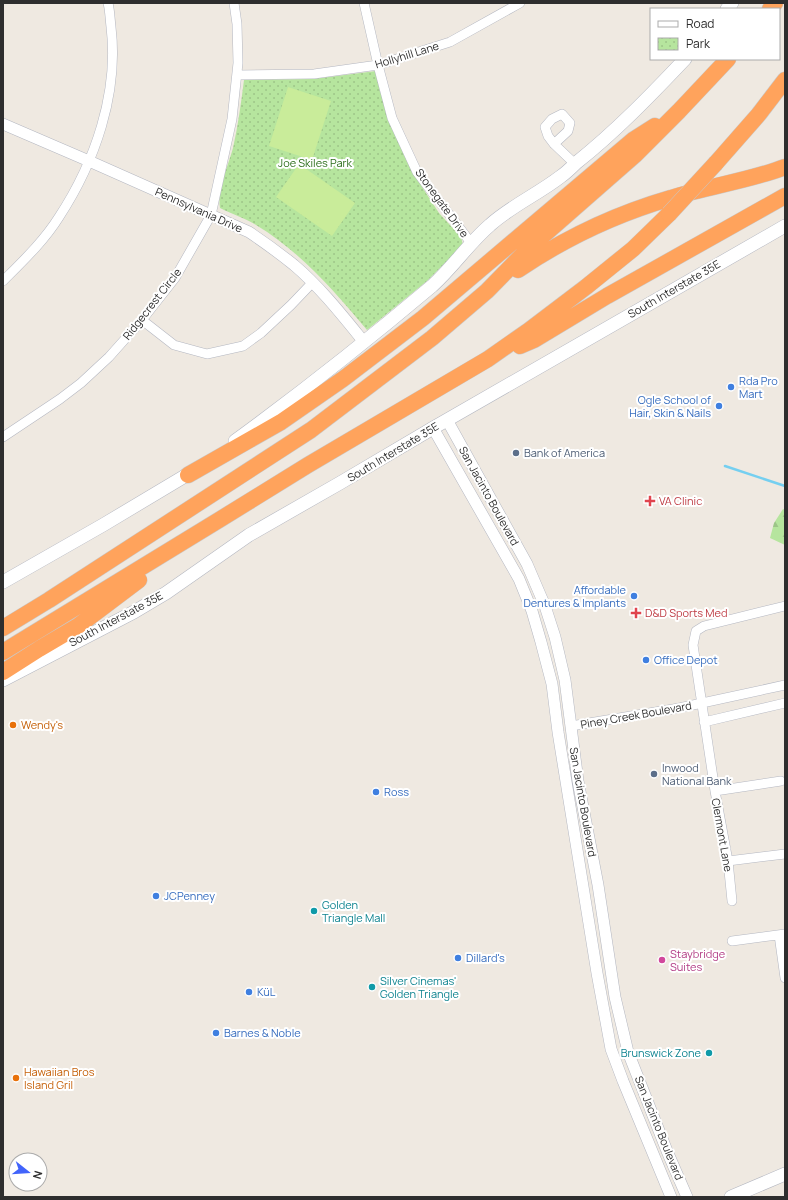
<svg xmlns="http://www.w3.org/2000/svg" width="788" height="1200" font-family="Manrope,sans-serif">
<style>
.forest{fill:url(#forest-firs)}
.park{fill:url(#park-dots)}
.pitch{fill:#c9ec9a}
.lines{fill:none;stroke-linecap:round;stroke-linejoin:round}
.stream{stroke:#75cff0;stroke-width:2.5}
.minor-casing{stroke:#b4b7c1;stroke-width:10}
.tertiary-casing{stroke:#b4b7c1;stroke-width:12}
.secondary-casing{stroke:#b4b7c1;stroke-width:14}
.motorway-casing{stroke:#c9c9c9;stroke-width:17}
.minor{stroke:#fff;stroke-width:9}
.tertiary{stroke:#fff;stroke-width:11}
.secondary{stroke:#fff;stroke-width:13}
.motorway{stroke:#ffa35c;stroke-width:16}
.motorway-bridge-casing{stroke:#c9c9c9;stroke-width:17;stroke-linecap:butt}
.motorway-bridge{stroke:#ffa35c;stroke-width:16}
.shop-dot{fill:#3f7fe0;stroke:#fff;stroke-width:1.5}
.service-dot{fill:#5c6f8a;stroke:#fff;stroke-width:1.5}
.health-dot{fill:#e0444e;stroke:#fff;stroke-width:1.5}
.food-dot{fill:#e8710a;stroke:#fff;stroke-width:1.5}
.culture-dot{fill:#0f9aa8;stroke:#fff;stroke-width:1.5}
.hotel-dot{fill:#d1479c;stroke:#fff;stroke-width:1.5}
.labels{text-anchor:middle;stroke-width:4;stroke-linejoin:round;paint-order:stroke}
.street-label{font-size:11px;fill:#2e2e2e;stroke:#fff}
.park-label{font-size:11px;fill:#2c6e1b;stroke:#fff}
.shop-label{font-size:11px;fill:#366cbe;stroke:#fff;text-anchor:start}
.service-label{font-size:11px;fill:#4e5e75;stroke:#fff;text-anchor:start}
.health-label{font-size:11px;fill:#be3a42;stroke:#fff;text-anchor:start}
.food-label{font-size:11px;fill:#c56008;stroke:#fff;text-anchor:start}
.culture-label{font-size:11px;fill:#0d838f;stroke:#fff;text-anchor:start}
.hotel-label{font-size:11px;fill:#b23c85;stroke:#fff;text-anchor:start}
</style>
<defs>
<pattern id="forest-firs" width="22" height="20" patternUnits="userSpaceOnUse"><rect width="22" height="20" fill="#b6e59e"/><path d="M5 1l3.5 6h-7zM16 11l3.5 6h-7z" fill="#9dc588"/></pattern>
<pattern id="park-dots" width="8" height="8" patternUnits="userSpaceOnUse"><rect width="8" height="8" fill="#b6e59e"/><path d="M2 2h.1M6 6h.1" fill="none" stroke="#9dc588" stroke-width="1.8" stroke-linecap="round"/></pattern>
</defs>
<rect width="100%" height="100%" fill="#efe9e1"/>
<path class="forest" d="M783,509L785,510V545L770,538L774,523Z"/>
<path class="park" d="M376,71L413,173L439,213L461,237L463,245L427,281L367,330C334,291 301,252 256,225C245,218 232,214 220,208C217,188 228,167 233,148C238,126 241,103 244,80L313,79Z"/>
<path class="pitch" d="M288,87L331,101L312,160L269,146Z
M299,164L355,203L332,236L276,197Z"/>
<g class="lines">
<path class="stream" d="M725,466L785,486"/>
<g class="minor-casing">
<path id="minor" d="M364,3L378,65L392,118L417,172L471,243
M237,75L314,74L378,65L450,42L520,3
M562,114L570,123L568,131L554,144L548,136L545,127L552,119Z
M554,144L575,164
M3,281C23,261 44,241 59,217C95,162 119,93 111,27C110,19 110,11 108,3
M142,320L174,345L207,354L243,346L261,333L291,305L312,283
M3,437L60,399L81,383L109,357L142,320L175,278L211,215L232,119L238,63L237,24L234,3
M704,722L785,703
M571,726L679,708L785,685
M715,791L781,781
M728,861L785,854
M732,901L728,861L715,791L693,645L696,631L704,626L785,606
M779,935L785,978
M732,941L785,934"/>
</g>
<g class="tertiary-casing">
<path id="tertiary" d="M3,124L89,161L249,232C264,242 279,253 294,265C320,287 342,315 364,342
M447,420L527,564L545,606L555,637L565,680L578,781L598,885L615,997L628,1052L667,1151L687,1197
M433,428L519,579L532,611L541,642L552,684L558,732L597,973L611,1049L623,1081L671,1197"/>
</g>
<g class="secondary-casing">
<path id="secondary" d="M727,9L732,3
M235,441C302,392 368,340 432,286C453,267 469,243 490,225C511,206 538,194 560,177C566,173 571,168 576,163C615,132 650,96 685,59
M3,582L103,525L195,470
M3,680L134,612L166,593L249,535L340,483L433,428L785,226
M731,1197L785,1174"/>
</g>
<g class="motorway-casing">
<path id="motorway" d="M770,9L775,3
M716,163L759,114L785,80
M518,270C565,238 616,214 671,198C708,186 749,181 785,167
M520,346L534,340L607,296L785,196
M188,475L281,422L343,379L423,318L633,140L655,126
M3,628L49,600L311,430L432,338L487,291L530,247L635,155L679,111L728,59
M3,652L219,520L308,465L488,359L528,331L586,287L633,249L669,214
M3,672L39,649L78,626L139,580"/>
</g>
<use href="#minor" class="minor"/>
<use href="#tertiary" class="tertiary"/>
<use href="#secondary" class="secondary"/>
<use href="#motorway" class="motorway"/>
<g class="motorway-bridge-casing">
<path id="motorway-bridge" d="M669,214L716,163"/>
</g>
<use href="#motorway-bridge" class="motorway-bridge"/>
</g>
<g class="shop-dot">
<circle cx="731" cy="387" r="4"/>
<circle cx="719" cy="406" r="4"/>
<circle cx="634" cy="596" r="4"/>
<circle cx="646" cy="660" r="4"/>
<circle cx="376" cy="792" r="4"/>
<circle cx="156" cy="896" r="4"/>
<circle cx="458" cy="958" r="4"/>
<circle cx="249" cy="992" r="4"/>
<circle cx="216" cy="1033" r="4"/>
</g>
<g class="service-dot">
<circle cx="516" cy="453" r="4"/>
<circle cx="654" cy="774" r="4"/>
</g>
<g class="health-dot">
<path d="M648 495h4v4h4v4h-4v4h-4v-4h-4v-4h4z"/>
<path d="M634 607h4v4h4v4h-4v4h-4v-4h-4v-4h4z"/>
</g>
<g class="food-dot">
<circle cx="13" cy="725" r="4"/>
<circle cx="16" cy="1078" r="4"/>
</g>
<g class="culture-dot">
<circle cx="314" cy="911" r="4"/>
<circle cx="372" cy="987" r="4"/>
<circle cx="709" cy="1053" r="4"/>
</g>
<circle class="hotel-dot" cx="662" cy="960" r="4"/>
<g class="labels">
<g class="street-label">
<text transform="translate(407 55) rotate(-17)" y="4">Hollyhill Lane</text>
<text transform="translate(442 203) rotate(54)" y="4">Stonegate Drive</text>
<text transform="translate(199 210) rotate(24)" y="4">Pennsylvania Drive</text>
<text transform="translate(674 289) rotate(-30)" y="4">South Interstate 35E</text>
<text transform="translate(152 304) rotate(-52)" y="4">Ridgecrest Circle</text>
<text transform="translate(393 452) rotate(-31)" y="4">South Interstate 35E</text>
<text transform="translate(489 496) rotate(61)" y="4">San Jacinto Boulevard</text>
<text transform="translate(116 619) rotate(-28)" y="4">South Interstate 35E</text>
<text transform="translate(636 715) rotate(-10)" y="4">Piney Creek Boulevard</text>
<text transform="translate(583 802) rotate(80)" y="4">San Jacinto Boulevard</text>
<text transform="translate(722 835) rotate(80)" y="4">Clermont Lane</text>
<text transform="translate(659 1128) rotate(68)" y="4">San Jacinto Boulevard</text>
</g>
<g class="park-label">
<text x="315" y="167">Joe Skiles Park</text>
</g>
<g class="shop-label">
<text x="739" y="385">Rda Pro<tspan x="739" dy="13">Mart</tspan></text>
<text x="711" y="404" text-anchor="end">Ogle School of<tspan x="711" dy="13">Hair, Skin &amp; Nails</tspan></text>
<text x="626" y="594" text-anchor="end">Affordable<tspan x="626" dy="13">Dentures &amp; Implants</tspan></text>
<text x="654" y="664">Office Depot</text>
<text x="384" y="796">Ross</text>
<text x="164" y="900">JCPenney</text>
<text x="466" y="962">Dillard's</text>
<text x="257" y="996">KüL</text>
<text x="224" y="1037">Barnes &amp; Noble</text>
</g>
<g class="service-label">
<text x="524" y="457">Bank of America</text>
<text x="662" y="772">Inwood<tspan x="662" dy="13">National Bank</tspan></text>
</g>
<g class="health-label">
<text x="659" y="505">VA Clinic</text>
<text x="645" y="617">D&amp;D Sports Med</text>
</g>
<g class="food-label">
<text x="21" y="729">Wendy's</text>
<text x="24" y="1076">Hawaiian Bros<tspan x="24" dy="13">Island Gril</tspan></text>
</g>
<g class="culture-label">
<text x="322" y="909">Golden<tspan x="322" dy="13">Triangle Mall</tspan></text>
<text x="380" y="985">Silver Cinemas'<tspan x="380" dy="13">Golden Triangle</tspan></text>
<text x="701" y="1057" text-anchor="end">Brunswick Zone</text>
</g>
<g class="hotel-label">
<text x="670" y="958">Staybridge<tspan x="670" dy="13">Suites</tspan></text>
</g>
</g>
<rect width="788" height="1200" fill="none" stroke="#2e2e2e" stroke-width="8"/>
<rect x="650" y="8" width="130" height="52" fill="#ffffff" stroke="#ababab"/>
<rect x="658" y="21" width="20" height="6" fill="#ffffff" stroke="#ababab"/>
<text x="686" y="28" font-size="12" fill="#2e2e2e">Road</text>
<rect x="658" y="38" width="20" height="12" fill="url(#park-dots)" stroke="#ababab"/>
<text x="686" y="48" font-size="12" fill="#2e2e2e">Park</text>
<g transform="translate(28 1172) rotate(107)"><circle r="19" fill="#ffffff" stroke="#ababab"/>
<path d="M0-3L7 15L0 10L-7 15Z" fill="#4264fb"/>
<text y="-6" font-size="11" font-weight="bold" text-anchor="middle" fill="#2e2e2e">N</text>
</g>
</svg>
